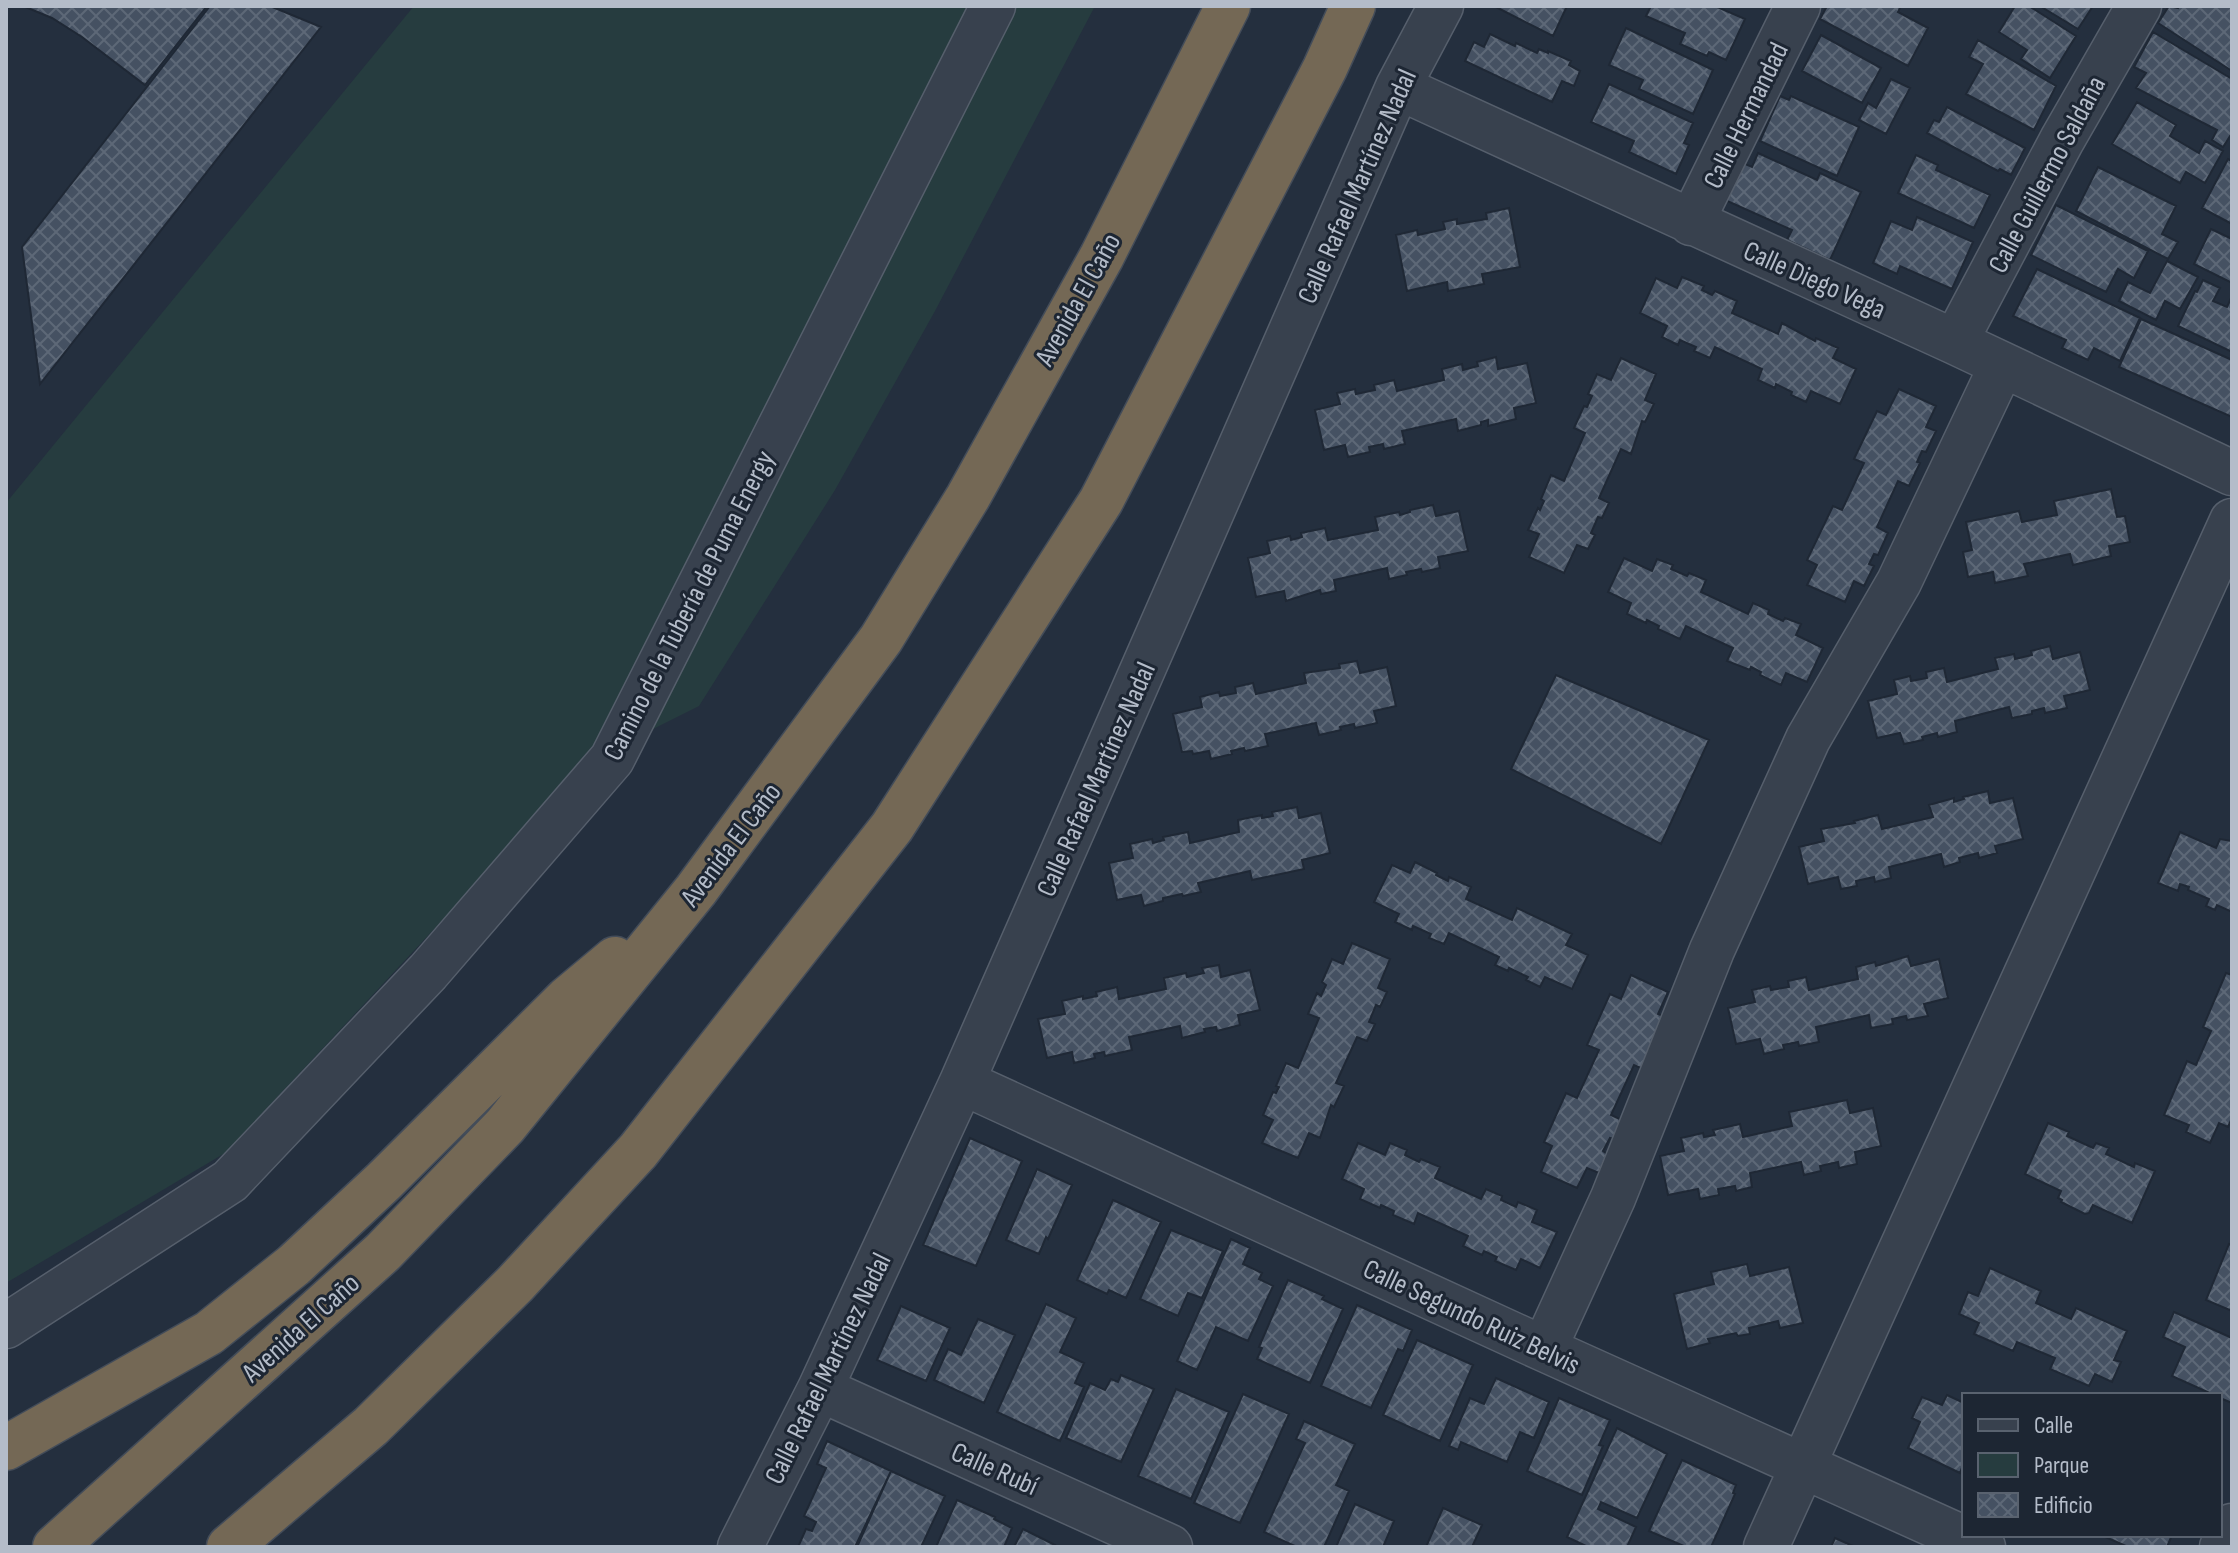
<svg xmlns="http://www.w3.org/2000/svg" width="2238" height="1553" font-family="'Sofia Sans Condensed',sans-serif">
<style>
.green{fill:#263c3f}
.building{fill:url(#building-cross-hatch);stroke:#1f2835;stroke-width:2}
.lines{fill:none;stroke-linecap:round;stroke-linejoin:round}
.minor-casing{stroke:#565f6c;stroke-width:47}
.highway-casing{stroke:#434c59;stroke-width:47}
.minor{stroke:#38414e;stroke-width:44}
.highway{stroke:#746855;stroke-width:44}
.labels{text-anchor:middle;stroke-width:6;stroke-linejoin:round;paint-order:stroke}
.street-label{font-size:28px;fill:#b4bcc9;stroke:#1d2633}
</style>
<defs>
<pattern id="building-cross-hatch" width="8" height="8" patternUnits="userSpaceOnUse" patternTransform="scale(2)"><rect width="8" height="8" fill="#455162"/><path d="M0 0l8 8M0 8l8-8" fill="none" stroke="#5d6877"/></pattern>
</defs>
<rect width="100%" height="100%" fill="#242f3e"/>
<path class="green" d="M414,6H1095L935,311L835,490L699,706L593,759L225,1153L6,1283V503Z"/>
<path class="building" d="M23,6H207L145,85L82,37L52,18Z
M210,6H270L321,27L40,384L22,247Z
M1494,6H1567L1553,36Z
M1651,6H1715L1745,19L1726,60L1709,52L1707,56L1680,44L1685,33L1646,16Z
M1827,6H1901L1898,12L1928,28L1908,66L1820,19Z
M2015,6H2029L2076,36L2050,78L2021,59L2027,50L1999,32Z
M2040,6H2093L2078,29Z
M2169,6L2178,8L2179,6H2232V71L2158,23Z
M1626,28L1713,70L1693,114L1639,89L1643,80L1609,65Z
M2153,32L2232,79V133L2223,147L2212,140L2217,130L2136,88L2146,73L2134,67Z
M1490,34L1515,46L1516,43L1537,53L1539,49L1548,53V51L1571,61L1569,65L1580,71L1574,86L1562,81L1552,102L1465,61L1474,42L1484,47Z
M1821,35L1881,68L1862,103L1802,71Z
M1978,40L2056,86L2034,130L1966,94L1983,64L1969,57Z
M1891,79L1910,88L1886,134L1859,120L1868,103L1876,108Z
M1609,84L1693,123L1684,143L1689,145L1676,174L1629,152L1634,141L1591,122Z
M1780,96L1789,100L1791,96L1859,127L1837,176L1760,141Z
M2137,102L2176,125L2170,136L2199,153L2205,141L2223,151L2205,183L2186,172L2180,183L2112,144Z
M1947,107L2025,148L2011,175L2000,169L1998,171L1927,133L1934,120L1939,122Z
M1758,153L1817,180L1820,173L1861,192L1830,260L1787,240L1792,230L1725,200L1743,163L1752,167Z
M1916,155L1938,165L1936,170L1990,195L1974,228L1898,193Z
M2228,159L2232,161V224L2202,208Z
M2098,167L2176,206L2162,234L2178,242L2168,259L2076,211Z
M2056,205L2148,251L2134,278L2118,269L2106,292L2031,255Z
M1509,208L1520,267L1482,274L1484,284L1448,291L1447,282L1407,291L1396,235L1417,230L1418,235L1445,229L1443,222L1457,219V224L1487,219L1486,213Z
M1917,217L1973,242L1952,289L1900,266L1897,274L1873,263L1891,221L1912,230Z
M2211,229L2232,239V283L2194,264Z
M2167,261L2198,277L2180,309L2165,301L2156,320L2119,301L2128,282L2150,293Z
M2037,269L2140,318L2120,361L2094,348L2088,360L2062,348L2066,340L2013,316Z
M1682,277L1704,286L1702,290L1712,295L1715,291L1737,301L1732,313L1778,334L1782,323L1815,341L1816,338L1838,348L1833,358L1856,369L1840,404L1811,391L1806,402L1791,395L1792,392L1776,384L1775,388L1758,380L1762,369L1715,347L1710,358L1694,351L1696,347L1680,340L1678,345L1662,337L1667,326L1640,313L1656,278L1677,288Z
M2203,280L2220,288L2213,301L2227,307L2232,296V352L2178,326L2195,291L2197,292Z
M2141,319L2232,360V417L2119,367Z
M1496,357L1498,369L1527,363L1536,403L1514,408L1516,419L1488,426V420L1481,422V425L1458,431L1456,419L1402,431L1405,444L1384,449L1383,444L1369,447L1370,452L1348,457L1345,445L1324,450L1315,410L1340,404L1337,393L1355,389L1356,394L1375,390L1374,385L1394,380L1397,391L1444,380L1442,369L1462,364L1463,370L1478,366L1477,362Z
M1621,358L1656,374L1645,400L1654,404L1645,422L1642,421L1631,454L1621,449L1599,498L1609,503L1602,518L1598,517L1591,533L1595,535L1588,549L1577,545L1564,573L1529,557L1539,534L1528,530L1538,508L1540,510L1544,501L1541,499L1551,475L1564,481L1585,433L1574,428L1584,406L1587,407L1592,396L1588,394L1597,374L1611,380Z
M1899,389L1936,406L1926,427L1936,431L1926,452L1922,451L1917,462L1920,463L1909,486L1898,481L1877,527L1888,533L1878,555L1874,554L1869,564L1874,566L1864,586L1854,581L1845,602L1807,585L1817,565L1807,560L1833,506L1842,510L1864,463L1854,459L1877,411L1886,415Z
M2111,489L2117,517L2125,516L2130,542L2109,546L2111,556L2073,565L2070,554L2024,564L2028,576L1995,583L1993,572L1968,577L1963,552L1972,550L1966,522L2019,511L2022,522L2057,515L2054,501Z
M1433,505L1436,516L1459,511L1468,551L1438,557L1440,568L1422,572L1421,569L1406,572L1407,575L1389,579L1387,568L1334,580L1336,591L1321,594L1320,590L1286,601L1284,591L1256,597L1248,558L1270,553L1267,541L1290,536L1291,540L1302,537L1301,533L1325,528L1328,540L1378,530L1375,517L1399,512L1400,515L1410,512V510Z
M1624,558L1652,571L1657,559L1673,565L1671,569L1687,576L1689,573L1706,580L1701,592L1748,614L1753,603L1769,610L1768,614L1783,621L1785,618L1801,624L1796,635L1823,648L1807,682L1786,673L1781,685L1760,675L1761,672L1751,667L1750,670L1727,661L1733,648L1686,626L1680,639L1658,629L1659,626L1647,620L1646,623L1627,614L1631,603L1608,592Z
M2050,646L2053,659L2080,652L2090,690L2064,696L2067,708L2045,713L2044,708L2032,711V714L2012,718L2009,707L1955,721L1957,732L1938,737L1937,733L1922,737L1923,740L1904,744L1900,733L1877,738L1868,701L1897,694L1894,680L1910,676L1911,681L1927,678L1926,672L1944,668L1947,682L1998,669L1995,658L2014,654L2015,659L2032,655L2031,651Z
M1357,661L1360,673L1387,667L1396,706L1374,711L1377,723L1355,728L1354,724L1340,727L1341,730L1319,735L1316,723L1265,734L1268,746L1245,751L1244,748L1231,751L1232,754L1211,759L1209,751L1193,754L1192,751L1182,752L1173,714L1202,707L1200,697L1219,692L1220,696L1236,693L1235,687L1253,683L1256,694L1306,683L1304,673L1340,668L1339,664Z
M1556,675L1709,740L1661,844L1511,769Z
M1988,791L1990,803L2013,798L2023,839L1995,846L1997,853L1979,858L1978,853L1959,858L1960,862L1944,867L1941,854L1889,867L1891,878L1875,882L1874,877L1856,881L1857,886L1841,889L1838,877L1808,884L1799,847L1824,841L1821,829L1855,823L1854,821L1878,815L1882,829L1933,817L1929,805L1954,798V802L1964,799L1963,797Z
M1297,807L1299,818L1321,813L1330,853L1302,860L1304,869L1252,880L1250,871L1198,883L1201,892L1183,896L1182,894L1163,898V901L1144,906L1141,895L1117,900L1109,863L1133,858L1130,844L1152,839L1153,843L1164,840L1163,837L1188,832L1190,843L1239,832L1238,820L1262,815V818L1273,816L1272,812Z
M2180,832L2216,848L2220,839L2232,841V912L2217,905L2215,910L2206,906L2209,899L2188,890L2189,887L2180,884L2178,891L2158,883Z
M1415,862L1437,873L1436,875L1448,881L1449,877L1471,887L1466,899L1512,920L1517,908L1572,934L1566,945L1588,955L1572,989L1545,977L1540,987L1526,980L1528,977L1509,968L1508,971L1495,965L1499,957L1449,933L1444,944L1429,938L1431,934L1413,926L1412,930L1395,922L1399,914L1374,902L1392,865L1410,873Z
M1352,943L1390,959L1378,988L1387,992L1380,1007L1376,1005L1369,1022L1375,1024L1367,1041L1357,1037L1336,1083L1344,1086L1334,1107L1331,1105L1320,1138L1309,1133L1298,1158L1262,1143L1273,1120L1263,1115L1273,1092L1276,1093L1279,1087L1276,1086L1286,1063L1298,1068L1319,1018L1308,1014L1317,993L1321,996L1326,985L1322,982L1332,959L1343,964Z
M1908,956L1911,966L1939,959L1948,998L1924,1004L1928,1016L1907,1020L1906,1016L1892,1019L1893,1024L1871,1028L1869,1015L1816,1027L1819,1042L1799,1046L1798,1042L1783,1045L1784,1049L1764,1054L1760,1039L1736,1044L1728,1008L1755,1002L1752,990L1770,986L1771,990L1789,987L1788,981L1806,977L1809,990L1858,979L1856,967L1875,962L1876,966Z
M1219,965L1221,977L1250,970L1260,1010L1238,1015L1240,1025L1217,1031L1216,1027L1204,1029L1205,1032L1182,1038L1180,1026L1129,1037L1132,1050L1105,1056L1104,1052L1094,1054L1095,1058L1074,1063L1072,1052L1047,1058L1038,1019L1065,1014L1062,1001L1083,996V999L1097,996L1096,992L1117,987L1119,999L1166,989L1164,978L1186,973L1187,977L1204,973L1202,968Z
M2226,973L2232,975V1118L2228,1127L2219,1123L2210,1143L2186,1132L2189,1125L2164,1115L2187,1061L2196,1065L2211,1031L2203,1027Z
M1631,975L1668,992L1658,1014L1668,1018L1645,1070L1634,1065L1611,1115L1622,1120L1614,1139L1610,1138L1603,1151L1607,1154L1599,1173L1587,1168L1577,1188L1541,1172L1552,1146L1544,1142L1566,1093L1577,1098L1599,1050L1587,1045L1610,994L1621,999Z
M1847,1100L1850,1113L1873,1108L1881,1146L1855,1152L1857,1164L1839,1168L1838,1162L1820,1166L1821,1171L1804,1175L1801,1162L1750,1173L1752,1187L1736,1191L1735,1186L1718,1189L1719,1195L1700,1199L1698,1189L1668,1195L1660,1156L1684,1151L1681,1138L1703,1133L1704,1137L1715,1135L1713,1130L1740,1124L1743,1137L1792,1126L1789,1112Z
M2048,1123L2069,1132L2067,1136L2093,1148L2096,1143L2109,1148L2106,1154L2134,1167L2135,1163L2155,1171L2132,1223L2093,1205L2089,1213L2085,1214L2061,1202L2062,1200L2058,1198L2061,1191L2025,1174Z
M970,1138L1022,1161L976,1266L923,1245Z
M1358,1143L1385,1155L1390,1143L1407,1150L1405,1155L1419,1162L1421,1159L1440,1167L1435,1178L1481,1199L1486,1189L1502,1196L1501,1200L1516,1207L1518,1202L1537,1210L1532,1222L1557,1232L1540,1268L1521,1259L1516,1270L1495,1261L1497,1257L1484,1251L1482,1255L1463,1246L1468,1236L1418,1213L1414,1224L1393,1215L1394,1211L1381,1205L1380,1208L1360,1199L1364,1189L1342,1179Z
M1037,1169L1072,1185L1048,1239L1046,1237L1039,1254L1006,1240Z
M1113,1200L1161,1222L1126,1298L1109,1290L1107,1294L1077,1280Z
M1171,1230L1223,1251L1202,1298L1188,1293L1178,1316L1140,1299Z
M1231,1239L1250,1248L1243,1264L1262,1273L1259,1279L1273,1286L1248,1341L1216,1327L1197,1370L1177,1361Z
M2229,1244L2232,1245V1311L2206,1300Z
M1747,1264L1750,1276L1789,1267L1803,1323L1780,1328L1778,1321L1749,1328L1750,1334L1738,1336L1736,1333L1708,1339L1710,1343L1687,1349L1674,1294L1714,1284L1711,1272Z
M1990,1268L2041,1291L2036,1303L2071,1319L2076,1308L2127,1331L2114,1360L2121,1362L2112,1382L2095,1374L2089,1386L2050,1369L2055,1358L2017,1342L2013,1351L1974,1334L1979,1323L1959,1314L1968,1292L1978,1296Z
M1288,1280L1324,1296L1322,1299L1343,1309L1310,1383L1257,1359L1262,1348L1259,1347Z
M1046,1304L1076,1318L1060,1352L1084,1363L1075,1383L1084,1387L1060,1441L997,1412Z
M1357,1305L1412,1330L1403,1351L1398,1349L1371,1408L1321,1386Z
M901,1306L950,1328L926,1381L877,1360Z
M2174,1312L2232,1338V1403L2220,1398V1395H2214L2172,1376L2185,1347L2163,1337Z
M978,1319L1015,1335L984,1403L934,1380L948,1349L961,1355Z
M1417,1340L1473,1365L1440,1441L1383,1415Z
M1121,1375L1154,1389L1121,1462L1066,1438L1090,1383L1105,1390L1111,1379L1118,1382Z
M1496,1378L1549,1402L1534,1438L1520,1432L1507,1462L1461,1442L1458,1450L1449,1446L1470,1398L1484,1404Z
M1176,1389L1229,1412L1191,1499L1138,1476Z
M1243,1394L1289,1414L1240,1523L1194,1503Z
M1947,1395L1964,1403V1462L1960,1473L1908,1448L1920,1422L1912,1418L1922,1397L1942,1405Z
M1559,1398L1610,1420L1599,1445L1603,1446L1582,1495L1527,1471Z
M1304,1421L1355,1444L1336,1485L1349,1491L1324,1547H1297L1264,1532L1305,1443L1296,1439Z
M1617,1428L1667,1454L1637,1518L1601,1502L1598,1509L1636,1527L1627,1547H1588L1567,1537Z
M827,1441L891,1471L855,1547H798L806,1529L812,1531L816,1522L804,1516L826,1468L817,1464Z
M1682,1460L1736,1485L1733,1493L1735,1494L1711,1547H1686L1649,1531Z
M891,1471L945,1496L921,1547H857Z
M957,1500L995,1517L994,1519L1012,1528L1004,1547H936Z
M1355,1504L1394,1521L1383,1547H1336Z
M1443,1508L1482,1525L1472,1547H1426Z
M1023,1529L1055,1545L1054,1547H1014Z
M2101,1535H2172L2167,1547H2128Z
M1835,1538L1855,1547H1831Z"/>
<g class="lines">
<g class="minor-casing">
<path id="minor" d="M1398,87L1955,342L2232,473
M1691,223L1798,6
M1955,342L2062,140L2139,6
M962,1082L1544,1349L1983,1547
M6,1326L230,1181L428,972L612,759L993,6
M1544,1349L1613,1198L1712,950L1808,739L1899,582L2002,365
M820,1389L1170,1547
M740,1547L820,1389L962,1082L1398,87L1441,6
M1766,1547L2232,521
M2222,1547L2232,1526"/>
</g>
<g class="highway-casing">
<path id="highway" d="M6,1448L209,1333L294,1265L384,1181L567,999L615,959
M55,1547L383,1252L505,1126L696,890L881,639L968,497L1102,256L1228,6
M229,1547L371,1426L515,1284L638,1151L892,827L1101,501L1325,68L1353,6"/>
</g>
<use href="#minor" class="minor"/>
<use href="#highway" class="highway"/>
</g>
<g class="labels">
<g class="street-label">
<text transform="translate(1745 115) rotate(-64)" y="10">Calle Hermandad</text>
<text transform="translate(2046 174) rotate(-62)" y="10">Calle Guillermo Saldaña</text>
<text transform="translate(1356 186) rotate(-66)" y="10">Calle Rafael Martínez Nadal</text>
<text transform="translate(1815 279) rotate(24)" y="10">Calle Diego Vega</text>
<text transform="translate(1077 299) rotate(-61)" y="10">Avenida El Caño</text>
<text transform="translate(688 605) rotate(-63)" y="10">Camino de la Tubería de Puma Energy</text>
<text transform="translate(1095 779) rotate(-66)" y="10">Calle Rafael Martínez Nadal</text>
<text transform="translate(730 844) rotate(-53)" y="10">Avenida El Caño</text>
<text transform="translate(1472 1316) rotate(25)" y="10">Calle Segundo Ruiz Belvis</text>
<text transform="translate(300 1327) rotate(-42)" y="10">Avenida El Caño</text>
<text transform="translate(827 1368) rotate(-64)" y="10">Calle Rafael Martínez Nadal</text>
<text transform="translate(995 1468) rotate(24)" y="10">Calle Rubí</text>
</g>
</g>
<rect width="2238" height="1553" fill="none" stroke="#b4bcc9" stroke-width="16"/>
<rect x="1962" y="1393" width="260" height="144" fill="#1d2633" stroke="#59626f" stroke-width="2"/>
<rect x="1978" y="1419" width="40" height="12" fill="#38414e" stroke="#59626f" stroke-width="2"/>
<text x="2034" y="1433" font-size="24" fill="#b4bcc9">Calle</text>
<rect x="1978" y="1453" width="40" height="24" fill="#263c3f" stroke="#59626f" stroke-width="2"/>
<text x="2034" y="1473" font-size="24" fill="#b4bcc9">Parque</text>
<rect x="1978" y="1493" width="40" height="24" fill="url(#building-cross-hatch)" stroke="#59626f" stroke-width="2"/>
<text x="2034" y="1513" font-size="24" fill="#b4bcc9">Edificio</text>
</svg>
